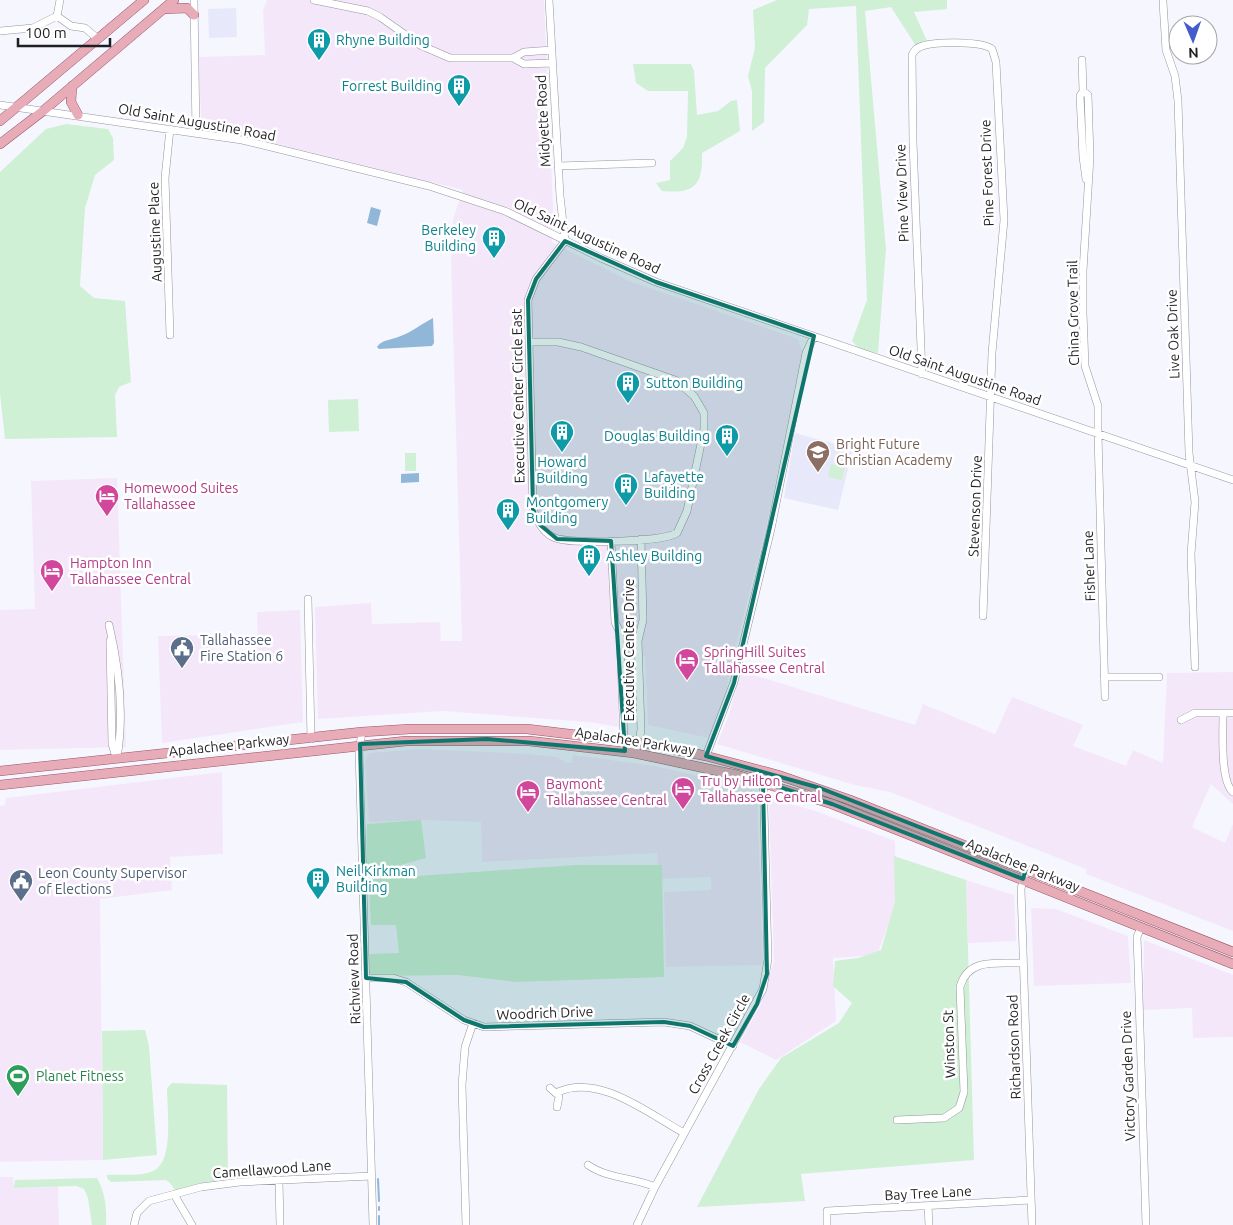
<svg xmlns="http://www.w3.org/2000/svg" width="1233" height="1225" font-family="Ubuntu,sans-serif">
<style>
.commercial{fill:#f5e7fa}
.built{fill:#e7e8fa}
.green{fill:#cff0d5}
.water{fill:#90b7d8}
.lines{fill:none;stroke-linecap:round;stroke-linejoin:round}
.stream{stroke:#90b7d8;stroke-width:2}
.minor-casing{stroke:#94949e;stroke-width:8}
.major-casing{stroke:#975764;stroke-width:10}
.minor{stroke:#fff;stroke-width:7}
.major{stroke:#e7acb7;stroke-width:9}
.marked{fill:#0f766e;fill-opacity:0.2;stroke:#0f766e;stroke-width:4;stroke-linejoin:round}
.labels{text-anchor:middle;stroke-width:5;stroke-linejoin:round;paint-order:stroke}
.culture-label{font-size:14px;fill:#0d838f;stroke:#fff;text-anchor:start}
.street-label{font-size:14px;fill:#1f1f23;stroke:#fff}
.education-label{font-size:14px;fill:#785e54;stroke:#fff;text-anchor:start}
.hotel-label{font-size:14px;fill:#b23c85;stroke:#fff;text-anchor:start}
.service-label{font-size:14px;fill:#4e5e75;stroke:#fff;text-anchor:start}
.leisure-label{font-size:14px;fill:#27864d;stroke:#fff;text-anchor:start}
</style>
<rect width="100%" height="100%" fill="#f6f6ff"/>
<path class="commercial" d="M267,0H544L553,206L552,242L629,281L798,339L803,352L766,528L732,661L724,702L709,738L648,725L645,656L617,657L619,727L589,722L443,711L318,719L315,607L371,603L372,624L440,622L441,641H462L451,260L453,219L463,190L249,137L202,130L198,57L265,55L263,11Z
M117,478L126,747L0,750V610L35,609L31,481Z
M300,610L303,722L162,743L158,636L212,635L213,660L258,659L257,612Z
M741,671L915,725L923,704L995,734L1012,697L1083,725L1073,746L1126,766L1133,750L1163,763L1167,673L1233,672V804L1211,784L1192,827L1225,843L1233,824V931L1086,874V869L890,792L855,785L717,744L729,715Z
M421,749L529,754L557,757L567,763H572L573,755L655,766L754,789L757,792L763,965L666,967L664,892L711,890V877L658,879L657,853L482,862L481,822L424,820L369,822L365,762L369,753Z
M222,772L223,854L170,857L172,890L100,899L103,1160L0,1162V806L5,805L6,798Z
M772,798L818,812L895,841L896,904L877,955L833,958L836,1021L776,1060L740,1042L761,1004L774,961L769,802Z
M966,880L1014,895L1016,941L968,943Z
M1031,908L1056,909L1128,936L1131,983L1034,986Z
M1144,940L1233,975V1037L1193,1038L1192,1008L1143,1010Z
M0,1177H13L14,1188L58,1187L59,1225H0Z"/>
<path class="built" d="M236,8L237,37L209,38L208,9Z
M795,433L853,449L838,510L784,498Z"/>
<path class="green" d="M777,0H947V9L914,12L927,41L916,46L891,7L865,11L886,249L878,353L859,349L852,341L867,300L856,6L809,9L807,25L765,68L764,122L752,131V91L748,76L755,48L753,10Z
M633,64H691L694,71L697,115L718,111L731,101L737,100L740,131L702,153C703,185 695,194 662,191L656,183L670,180V161L683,148L687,137L688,91H648L636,83Z
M66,124L108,129L113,138L114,160L95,175L85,208L80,286L94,298L125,301L131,382L119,387L115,395L117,437L5,439L0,394V172L46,129Z
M358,399L359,431L329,432L328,400Z
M405,453H416V471H405Z
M831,464L845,467L842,480L828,477Z
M421,820L426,858L386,869L366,865L367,824Z
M894,856L966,880L974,1160L801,1174L805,1201L697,1207L759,1089L781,1058L839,1023L852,1003L833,986L835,961L858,958L881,950L895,902Z
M575,865H662L664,977L516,982L458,975L370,976L369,954L399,953L396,925H371L369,884L374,879Z
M145,1030L149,1046L157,1155L103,1160L102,1031Z
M172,1083L227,1085L228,1179L200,1183L176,1192L171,1184L166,1180L111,1182L107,1178V1175C121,1174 143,1177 155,1170C174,1159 167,1108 167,1088Z
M97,1178C105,1192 107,1209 106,1225H92L88,1198L84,1189L76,1186L14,1188L15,1180Z"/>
<path class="water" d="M371,207L381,210L377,226L367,223Z
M433,318L434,343L432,346L379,349L377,347C381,340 391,340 398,337C411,333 421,324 433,318Z
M419,473V482L401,483V474Z"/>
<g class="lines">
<path class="stream" d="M378,1179L379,1201
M379,1207V1210
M379,1216V1225"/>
<g class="minor-casing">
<path id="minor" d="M194,0L196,133
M314,0L368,11L380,17L420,45L450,58H513L524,52L552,50
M549,0L560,196L565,241
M1163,2L1166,50L1175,76L1178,101L1189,453L1195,502L1191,554L1195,667
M57,16L71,26L85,28L98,39
M57,16L60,0
M0,31L33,28L57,16
M513,58L524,64L552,63
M1082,60L1083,91L1080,96L1083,157L1086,179
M1083,91L1088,95L1090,157L1083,271V313L1085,366L1098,406V434L1105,697
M0,105L242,140L429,186L505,211L601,258L656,282L1233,480
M170,129L165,178L170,335
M558,166L652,163
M529,342H558L581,347L675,380L694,396L704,413V429L687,511L677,533C664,542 568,545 553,537C542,532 537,520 533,509L528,300L536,279L565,241
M922,374L913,142L912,55C914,51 916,48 920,47C932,41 982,41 992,49L996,62L1004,220L992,353L983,616
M611,541L615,622L620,633L624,741L634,753L639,743L641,729L638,641L643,620L641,539
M308,599L311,739
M109,625C119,667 124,716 117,758
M110,641L112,744L116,757
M1104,677H1159
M1223,714C1223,732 1220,781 1233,792
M1181,720L1195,713H1233
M362,732L359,751L373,1225
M706,756L734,682L771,529L806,353L814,336
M1026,869L1021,889L1032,1225
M1141,927L1137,937L1138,964L1146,1225
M366,978H393L406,982L464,1020L484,1027L664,1022L690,1026L733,1046
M550,1088L559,1096L557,1107
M558,1092C599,1073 649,1114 684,1133
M897,1120L944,1118L959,1108L964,1092L960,987C968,957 998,964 1023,963
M588,1165C608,1179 633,1177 655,1187
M279,1180L280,1225
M175,1196L192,1225
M928,1206L929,1225
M134,1225L137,1213L149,1201L201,1187L240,1182L372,1176
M466,1225L462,1085L465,1047L473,1023
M637,1225L655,1187L763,989L768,959L763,771
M827,1225V1211L1031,1200"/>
</g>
<g class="major-casing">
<path id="major" d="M164,9L187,8L194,15
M72,86L71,102L78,115
M0,121L144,0
M0,144L43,111L174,0
M0,771L362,732L410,729H527L644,743L706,756L778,775L850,800L1233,952
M0,785L406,741H529L634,753L737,775L832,804L1233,964"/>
</g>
<use href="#minor" class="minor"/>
<use href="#major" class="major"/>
</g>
<path class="marked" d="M565,241L656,282L814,336L734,683L706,756L820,788L1026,869L1023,879L832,804L763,782L767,974L757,1004L733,1046L690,1026L664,1022L484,1027L464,1020L406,982L366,978L360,744L487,739L625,751L611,541L557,539L539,524L533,509L528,300L536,279Z"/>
<defs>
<g id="building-pin" transform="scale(1.25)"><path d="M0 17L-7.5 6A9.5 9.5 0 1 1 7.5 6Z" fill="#0f9aa8" stroke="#fff"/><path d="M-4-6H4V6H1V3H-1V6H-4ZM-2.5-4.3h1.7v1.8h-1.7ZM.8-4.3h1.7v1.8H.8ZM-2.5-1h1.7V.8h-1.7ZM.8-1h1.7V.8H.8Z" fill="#fff"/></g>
<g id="school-pin" transform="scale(1.25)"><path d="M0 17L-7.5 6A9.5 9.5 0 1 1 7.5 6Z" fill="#8d6e63" stroke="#fff"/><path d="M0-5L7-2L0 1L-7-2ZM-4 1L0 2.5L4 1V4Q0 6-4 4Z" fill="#fff"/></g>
<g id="hotel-pin" transform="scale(1.25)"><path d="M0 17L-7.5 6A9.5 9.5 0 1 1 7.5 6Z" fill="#d1479c" stroke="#fff"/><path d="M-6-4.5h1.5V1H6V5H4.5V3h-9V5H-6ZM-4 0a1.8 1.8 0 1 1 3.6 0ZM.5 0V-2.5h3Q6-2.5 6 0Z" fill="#fff"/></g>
<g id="civic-pin" transform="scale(1.25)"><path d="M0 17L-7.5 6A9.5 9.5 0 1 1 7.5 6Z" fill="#5c6f8a" stroke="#fff"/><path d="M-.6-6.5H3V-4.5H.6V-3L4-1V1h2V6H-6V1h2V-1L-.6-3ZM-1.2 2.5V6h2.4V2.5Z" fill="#fff"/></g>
<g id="stadium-pin" transform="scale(1.25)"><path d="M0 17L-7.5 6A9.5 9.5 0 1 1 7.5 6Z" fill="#2e9e5b" stroke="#fff"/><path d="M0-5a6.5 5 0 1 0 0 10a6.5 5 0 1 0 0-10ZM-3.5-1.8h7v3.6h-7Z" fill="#fff"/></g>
</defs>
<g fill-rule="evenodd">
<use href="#building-pin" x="319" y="40"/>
<use href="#building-pin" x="459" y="86"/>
<use href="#building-pin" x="494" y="238"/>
<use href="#building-pin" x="628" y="383"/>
<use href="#building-pin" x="562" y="432"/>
<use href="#building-pin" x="727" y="436"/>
<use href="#school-pin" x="818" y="452"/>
<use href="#building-pin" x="626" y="485"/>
<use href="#hotel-pin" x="107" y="496"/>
<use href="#building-pin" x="508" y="510"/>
<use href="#building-pin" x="589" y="556"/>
<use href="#hotel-pin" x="52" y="571"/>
<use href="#civic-pin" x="182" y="648"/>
<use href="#hotel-pin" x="687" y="660"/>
<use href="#hotel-pin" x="683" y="789"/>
<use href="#hotel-pin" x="528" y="792"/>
<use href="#building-pin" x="318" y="879"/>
<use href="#civic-pin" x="21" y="881"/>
<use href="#stadium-pin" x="18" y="1076"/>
</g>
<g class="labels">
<g class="culture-label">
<text x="336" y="45">Rhyne Building</text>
<text x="442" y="91" text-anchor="end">Forrest Building</text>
<text x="476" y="235" text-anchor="end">Berkeley<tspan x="476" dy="16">Building</tspan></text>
<text x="646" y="388">Sutton Building</text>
<text x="710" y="441" text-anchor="end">Douglas Building</text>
<text x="562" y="467" text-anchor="middle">Howard<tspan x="562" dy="16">Building</tspan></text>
<text x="644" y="482">Lafayette<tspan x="644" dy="16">Building</tspan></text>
<text x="526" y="507">Montgomery<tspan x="526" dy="16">Building</tspan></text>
<text x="606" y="561">Ashley Building</text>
<text x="336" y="876">Neil Kirkman<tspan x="336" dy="16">Building</tspan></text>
</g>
<g class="street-label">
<text transform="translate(543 121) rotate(-93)" y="5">Midyette Road</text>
<text transform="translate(197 122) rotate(10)" y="5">Old Saint Augustine Road</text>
<text transform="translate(987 173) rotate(-92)" y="5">Pine Forest Drive</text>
<text transform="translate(902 193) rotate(-92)" y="5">Pine View Drive</text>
<text transform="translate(155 232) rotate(-92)" y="5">Augustine Place</text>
<text transform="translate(587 236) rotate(25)" y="5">Old Saint Augustine Road</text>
<text transform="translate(1073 313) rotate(-91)" y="5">China Grove Trail</text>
<text transform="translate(1173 334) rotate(-92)" y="5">Live Oak Drive</text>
<text transform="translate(965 375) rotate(19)" y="5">Old Saint Augustine Road</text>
<text transform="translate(518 396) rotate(-91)" y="5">Executive Center Circle East</text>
<text transform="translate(975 506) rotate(-88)" y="5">Stevenson Drive</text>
<text transform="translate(1089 566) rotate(-92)" y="5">Fisher Lane</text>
<text transform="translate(629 650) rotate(-90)" y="5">Executive Center Drive</text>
<text transform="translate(635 741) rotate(9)" y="5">Apalachee Parkway</text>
<text transform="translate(229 745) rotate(-6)" y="5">Apalachee Parkway</text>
<text transform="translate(1023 865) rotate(22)" y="5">Apalachee Parkway</text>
<text transform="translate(354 979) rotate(-92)" y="5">Richview Road</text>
<text transform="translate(545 1013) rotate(-2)" y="5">Woodrich Drive</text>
<text transform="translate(719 1044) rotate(-61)" y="5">Cross Creek Circle</text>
<text transform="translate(949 1044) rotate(-92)" y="5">Winston St</text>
<text transform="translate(1014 1047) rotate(-92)" y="5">Richardson Road</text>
<text transform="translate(1128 1076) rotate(-92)" y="5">Victory Garden Drive</text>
<text transform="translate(272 1169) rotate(-4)" y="5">Camellawood Lane</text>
<text transform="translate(928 1193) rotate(-3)" y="5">Bay Tree Lane</text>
</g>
<g class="education-label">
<text x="836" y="449">Bright Future<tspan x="836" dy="16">Christian Academy</tspan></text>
</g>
<g class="hotel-label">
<text x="124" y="493">Homewood Suites<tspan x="124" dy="16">Tallahassee</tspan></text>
<text x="70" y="568">Hampton Inn<tspan x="70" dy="16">Tallahassee Central</tspan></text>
<text x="704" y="657">SpringHill Suites<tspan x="704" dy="16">Tallahassee Central</tspan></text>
<text x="700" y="786">Tru by Hilton<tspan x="700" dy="16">Tallahassee Central</tspan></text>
<text x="546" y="789">Baymont<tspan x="546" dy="16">Tallahassee Central</tspan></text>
</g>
<g class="service-label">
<text x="200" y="645">Tallahassee<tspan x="200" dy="16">Fire Station 6</tspan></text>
<text x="38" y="878">Leon County Supervisor<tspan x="38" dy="16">of Elections</tspan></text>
</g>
<g class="leisure-label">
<text x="36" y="1081">Planet Fitness</text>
</g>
</g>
<g transform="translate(1193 40) rotate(178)"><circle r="24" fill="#ffffff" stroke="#a5a5a7"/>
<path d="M0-4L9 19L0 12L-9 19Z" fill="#445bce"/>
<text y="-8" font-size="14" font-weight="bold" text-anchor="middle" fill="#1f1f23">N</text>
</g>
<path d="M18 38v8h92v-8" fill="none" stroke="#1f1f23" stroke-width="2.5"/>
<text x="25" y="38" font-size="15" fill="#1f1f23" stroke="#ffffff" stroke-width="4" paint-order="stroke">100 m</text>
</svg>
